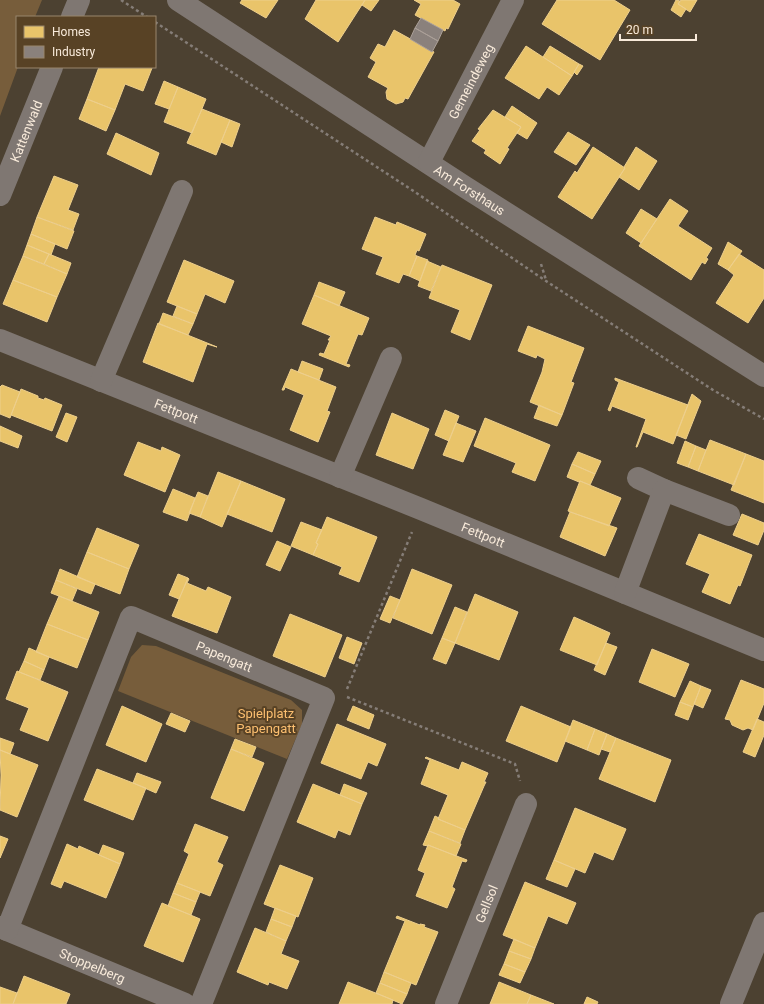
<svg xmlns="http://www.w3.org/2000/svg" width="764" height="1004" font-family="Roboto,sans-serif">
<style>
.green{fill:#775d3b}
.homes{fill:#e9c46a;stroke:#eecf8c}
.industry{fill:#8a817c;stroke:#aba098}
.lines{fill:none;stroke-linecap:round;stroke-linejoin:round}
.path{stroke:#857d77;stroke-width:2.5;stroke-dasharray:3 3;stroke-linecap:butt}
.minor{stroke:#7f7772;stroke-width:22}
.labels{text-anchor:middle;stroke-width:4;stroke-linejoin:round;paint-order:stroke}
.street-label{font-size:13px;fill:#f8eada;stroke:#584225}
.park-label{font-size:13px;fill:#fcbf70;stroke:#584225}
</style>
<rect width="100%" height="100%" fill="#4c4131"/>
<path class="green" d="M0,0H42L35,17H17L18,67L0,116Z
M142,645L156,646L291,700L302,710V724L287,759L118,691L131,657Z"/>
<path class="homes" d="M242,0H278L266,18L240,3Z
M316,0H365L338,42L305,19Z
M365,0H379L371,11L362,5Z
M414,0H453L460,4L448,29L446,28L445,31L415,15L421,4Z
M557,0H614L630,10L600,60L542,24Z
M676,0L680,1L678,4L686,9L681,17L671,10Z
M681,0H697L690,12L678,4Z
M394,30L434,52L408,99L405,98L403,102L396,104L387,99L386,92L388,88L368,77L376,62L370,58L378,44L385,47Z
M526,46L572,76L559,95L547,87L539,99L505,78Z
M550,46L579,64L572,76L543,57Z
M579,64L583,66L577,75L574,72Z
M99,67H150L152,68L143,91L125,84L115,110L87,99Z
M164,81L178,87L169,109L155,104Z
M178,87L206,99L192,133L164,122Z
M87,99L115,110L106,131L79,119Z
M512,106L537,123L527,139L517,133L521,127L505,117Z
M202,109L230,120L216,155L187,143Z
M493,110L521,127L507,148L509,149L500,164L484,153L486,150L472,141L480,130L478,129Z
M230,120L240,124L232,147L221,142Z
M568,132L590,145L576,165L554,152Z
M116,133L159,153L151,175L107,154Z
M593,147L625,168L592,219L558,197L575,171L577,173Z
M636,147L657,161L639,190L619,177L625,168L624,167Z
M54,176L78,185L68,210L79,214L73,230L37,217Z
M670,199L688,211L678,226L712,248L706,258L708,259L705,264L702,262L691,280L639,246Z
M641,209L657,219L641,243L626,233Z
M37,217L74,231L67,249L31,234Z
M375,217L396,225L397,222L426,234L419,251L417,250L415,255L417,256L409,276L403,274L399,283L376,274L383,257L362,249Z
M31,234L55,244L51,255L27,245Z
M728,242L742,251L728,270L718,264Z
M27,245L49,254L44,264L23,256Z
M49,254L71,263L67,274L44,264Z
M739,254L764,270V298L748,323L716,303L734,275L728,270Z
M23,256L67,274L57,297L13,280Z
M417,256L428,260L420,281L409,276Z
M184,260L234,281L225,303L205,294L197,314L167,302Z
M427,261L441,267L431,291L418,286Z
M442,265L492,285L470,340L451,332L460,310L429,298Z
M13,280L57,297L47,322L3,304Z
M319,282L345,292L339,306L314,295Z
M314,295L369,318L362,335L358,334L346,364L350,365L349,367L319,355L320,353L324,354L330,340H328L331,336L302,324Z
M177,306L197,314L193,324L173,316Z
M163,313L193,324L188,335L159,324Z
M158,323L217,347L207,344L193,382L143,362Z
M528,326L584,348L571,382L574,383L562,415L530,402L542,372L545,359L537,355L536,358L518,351Z
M302,361L323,369L319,380L298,372Z
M291,369L336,387L327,411L330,412L318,442L290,430L304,395L285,387L284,390H282Z
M615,378L688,405L673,444L643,432L637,447H636L646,419L612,406L610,411L608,410L619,382L615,380Z
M2,385L20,392L10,418L0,414V387Z
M21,389L38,396V398L44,400L45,398L62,405L52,431L11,415Z
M692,394L701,401L686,439L676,435Z
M539,405L562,415L557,426L534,418Z
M445,410L459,416L449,441L435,435Z
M66,413L77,417L67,442L56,437Z
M392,413L429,429L413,469L376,455Z
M485,418L550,445L535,481L512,472L516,463L474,446Z
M456,423L476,431L463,462L443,455Z
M0,426L22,436L18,448L0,441Z
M710,440L746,454L734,485L698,471Z
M685,441L696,446L688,467L677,463Z
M138,442L161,451L162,447L180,455L165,492L124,475Z
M696,446L706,450L698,471L688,467Z
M578,452L601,461L595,474L572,464Z
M746,454L764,461V503L731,490Z
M572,464L595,474L590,485L580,481L579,482L567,477Z
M218,472L241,481L222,527L200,517Z
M241,481L285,499L272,532L227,514Z
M580,481L621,498L609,526L568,511Z
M173,489L195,498L187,521L163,512Z
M198,492L208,496L200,517L189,513Z
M570,512L617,528L605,556L560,537Z
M742,514L764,523V530L758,545L733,535Z
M327,517L377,537L359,582L339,574L342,567L313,555L318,544L316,543Z
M301,522L322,530L316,543L318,544L313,555L291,546Z
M97,528L139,545L129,569L87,552Z
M699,534L752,555L740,586L738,585L730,604L702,592L710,574L686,564Z
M277,541L291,547L280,571L266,565Z
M87,552L129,569L120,594L77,577Z
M60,569L95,584L91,594L56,580Z
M412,569L452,585L432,634L393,618Z
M178,574L188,578L179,599L169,595Z
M188,578L189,579L187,583L206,591L208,587L231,597L217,633L172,616Z
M56,580L77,589L72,601L51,593Z
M475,594L518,612L499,660L455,643Z
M59,596L99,612L88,640L47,624Z
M390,596L400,600L390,623L380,619Z
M455,607L467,612L455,643L442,638Z
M290,614L342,635L325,677L273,656Z
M574,617L610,633L597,665L560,650Z
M47,624L88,640L77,668L36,652Z
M347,637L362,643L354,664L339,658Z
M442,638L455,643L446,664L433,659Z
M606,643L617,647L605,675L594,670Z
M29,648L49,657L44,670L24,661Z
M652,649L689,664L675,697L639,682Z
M24,661L44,670L40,680L19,672Z
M17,671L68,692L48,741L20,730L29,708L6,699Z
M741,680L764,689V703L753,730L748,728L743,730L732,725L730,720L725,719Z
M690,681L701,686L693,707L680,702Z
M701,686L711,690L703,708L694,704Z
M680,702L693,707L688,720L675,715Z
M122,706L162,724L146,762L106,745Z
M353,706L374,715L369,729L347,720Z
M521,706L571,727L557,762L506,741Z
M171,713L190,721L185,732L166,724Z
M757,719L764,722V735L755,757L743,752Z
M573,720L595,729L587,750L565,741Z
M337,724L386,744L377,766L368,762L361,779L321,763Z
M595,729L607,734L599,755L587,750Z
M607,734L616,738L610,752L601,749Z
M0,738L14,743L10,754L0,750Z
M616,738L671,760L655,802L599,779Z
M235,739L256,747L252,757L231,749Z
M231,749L264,763L244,811L211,798Z
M0,750L38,765L17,817L0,810L1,775Z
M426,757L459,770L462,762L488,773L484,782H486L484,786L465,830L438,819L448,795L421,784L430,760L425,758Z
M97,769L146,788L133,820L84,800Z
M137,773L161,782L156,793L133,783Z
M313,784L362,804L350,835L338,830L335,838L297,822Z
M344,784L367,793L362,804L340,795Z
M575,808L626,829L613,860L594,852L585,873L554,860Z
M435,816L439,818L438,819L465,830L460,843L429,831Z
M195,824L228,837L217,862L223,865L210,896L177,883L189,854L184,851Z
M429,831L461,844L456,856L428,845V846L423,845Z
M0,836L8,839L0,858Z
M67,844L78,849L79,846L120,864L106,898L64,881L61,888L51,884Z
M103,845L124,853L120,864L99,855Z
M428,845L467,860L466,862L462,861L452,887L455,889L447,908L416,896L425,873L418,870Z
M554,860L575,869L567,887L546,879Z
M280,865L313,878L298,917L264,904Z
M525,882L576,903L567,924L548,916L535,948L503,935Z
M177,883L200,892L196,902L173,893Z
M173,893L196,902L191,915L168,906Z
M162,903L200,919L183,962L144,946Z
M275,908L296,916L292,927L271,919Z
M397,916L420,925V924L425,925L424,927L438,932L416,985L384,972L405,921L396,918Z
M271,919L292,927L286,941L266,932Z
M255,928L286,941L281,954L299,961L287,989L269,982L268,985L237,972Z
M514,939L535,948L531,959L509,951Z
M509,951L531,959L525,972L504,964Z
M504,964L525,972L520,983L499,975Z
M384,972L411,983L407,994L380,983Z
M24,976L70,994L66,1004H13Z
M348,982L393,1000L392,1004H339Z
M499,982L531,995L527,1004H490Z
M380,983L407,994L402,1004L376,993Z
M0,987L17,993L13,1004H0Z
M531,995L554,1004H527Z
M587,997L598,1002L597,1004H584Z"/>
<path class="industry" d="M421,18L443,30L438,41L415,28Z
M415,28L438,41L432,52L410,39Z"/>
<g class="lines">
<path class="path" d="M121,0L147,17
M155,22L412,190L546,281L713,390L764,419
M541,264L546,280
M347,689L412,532
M347,697L515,764L520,781"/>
<g class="minor">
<path id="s1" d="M178,0L465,187L764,376"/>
<path d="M72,17L79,0"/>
<path id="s2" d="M429,162L513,0"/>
<path id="s3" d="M0,195L52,67"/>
<path id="s4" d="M0,340L421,509L764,650"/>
<path d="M101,381L182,191"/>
<path d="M340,477L391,358"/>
<path d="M638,478L664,490"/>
<path d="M625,593L664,490L729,515"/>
<path id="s5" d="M0,927L185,1004"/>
<path id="s6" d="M7,930L131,617L324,698L201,1004"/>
<path id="s7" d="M446,1004L526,804"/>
<path d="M731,1004L764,923"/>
</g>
</g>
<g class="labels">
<g class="street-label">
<text dy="5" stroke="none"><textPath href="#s2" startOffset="91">Gemeindeweg</textPath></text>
<text dy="5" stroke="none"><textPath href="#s3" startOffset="69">Kattenwald</textPath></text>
<text dy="5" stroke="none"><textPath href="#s1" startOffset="348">Am Forsthaus</textPath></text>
<text dy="5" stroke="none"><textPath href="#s4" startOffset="190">Fettpott</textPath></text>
<text dy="5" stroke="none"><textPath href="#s4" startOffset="521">Fettpott</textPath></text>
<text dy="5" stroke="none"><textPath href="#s6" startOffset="438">Papengatt</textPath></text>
<text dy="5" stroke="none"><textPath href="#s7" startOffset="108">Gellsol</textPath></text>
<text dy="5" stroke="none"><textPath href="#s5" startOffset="100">Stoppelberg</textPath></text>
</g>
<g class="park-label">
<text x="266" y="718">Spielplatz<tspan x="266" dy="15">Papengatt</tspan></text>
</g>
</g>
<rect x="16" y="16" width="140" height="52" fill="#584225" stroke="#98856d"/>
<rect x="24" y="26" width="20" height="12" fill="#e9c46a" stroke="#98856d"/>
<text x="52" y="36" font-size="12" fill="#f8eada">Homes</text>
<rect x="24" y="46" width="20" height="12" fill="#8a817c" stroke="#98856d"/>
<text x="52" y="56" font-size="12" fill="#f8eada">Industry</text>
<path d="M620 34v6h76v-6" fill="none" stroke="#f8eada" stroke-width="2"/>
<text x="626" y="34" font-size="12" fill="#f8eada" stroke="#584225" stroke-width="3" paint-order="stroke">20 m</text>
</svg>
